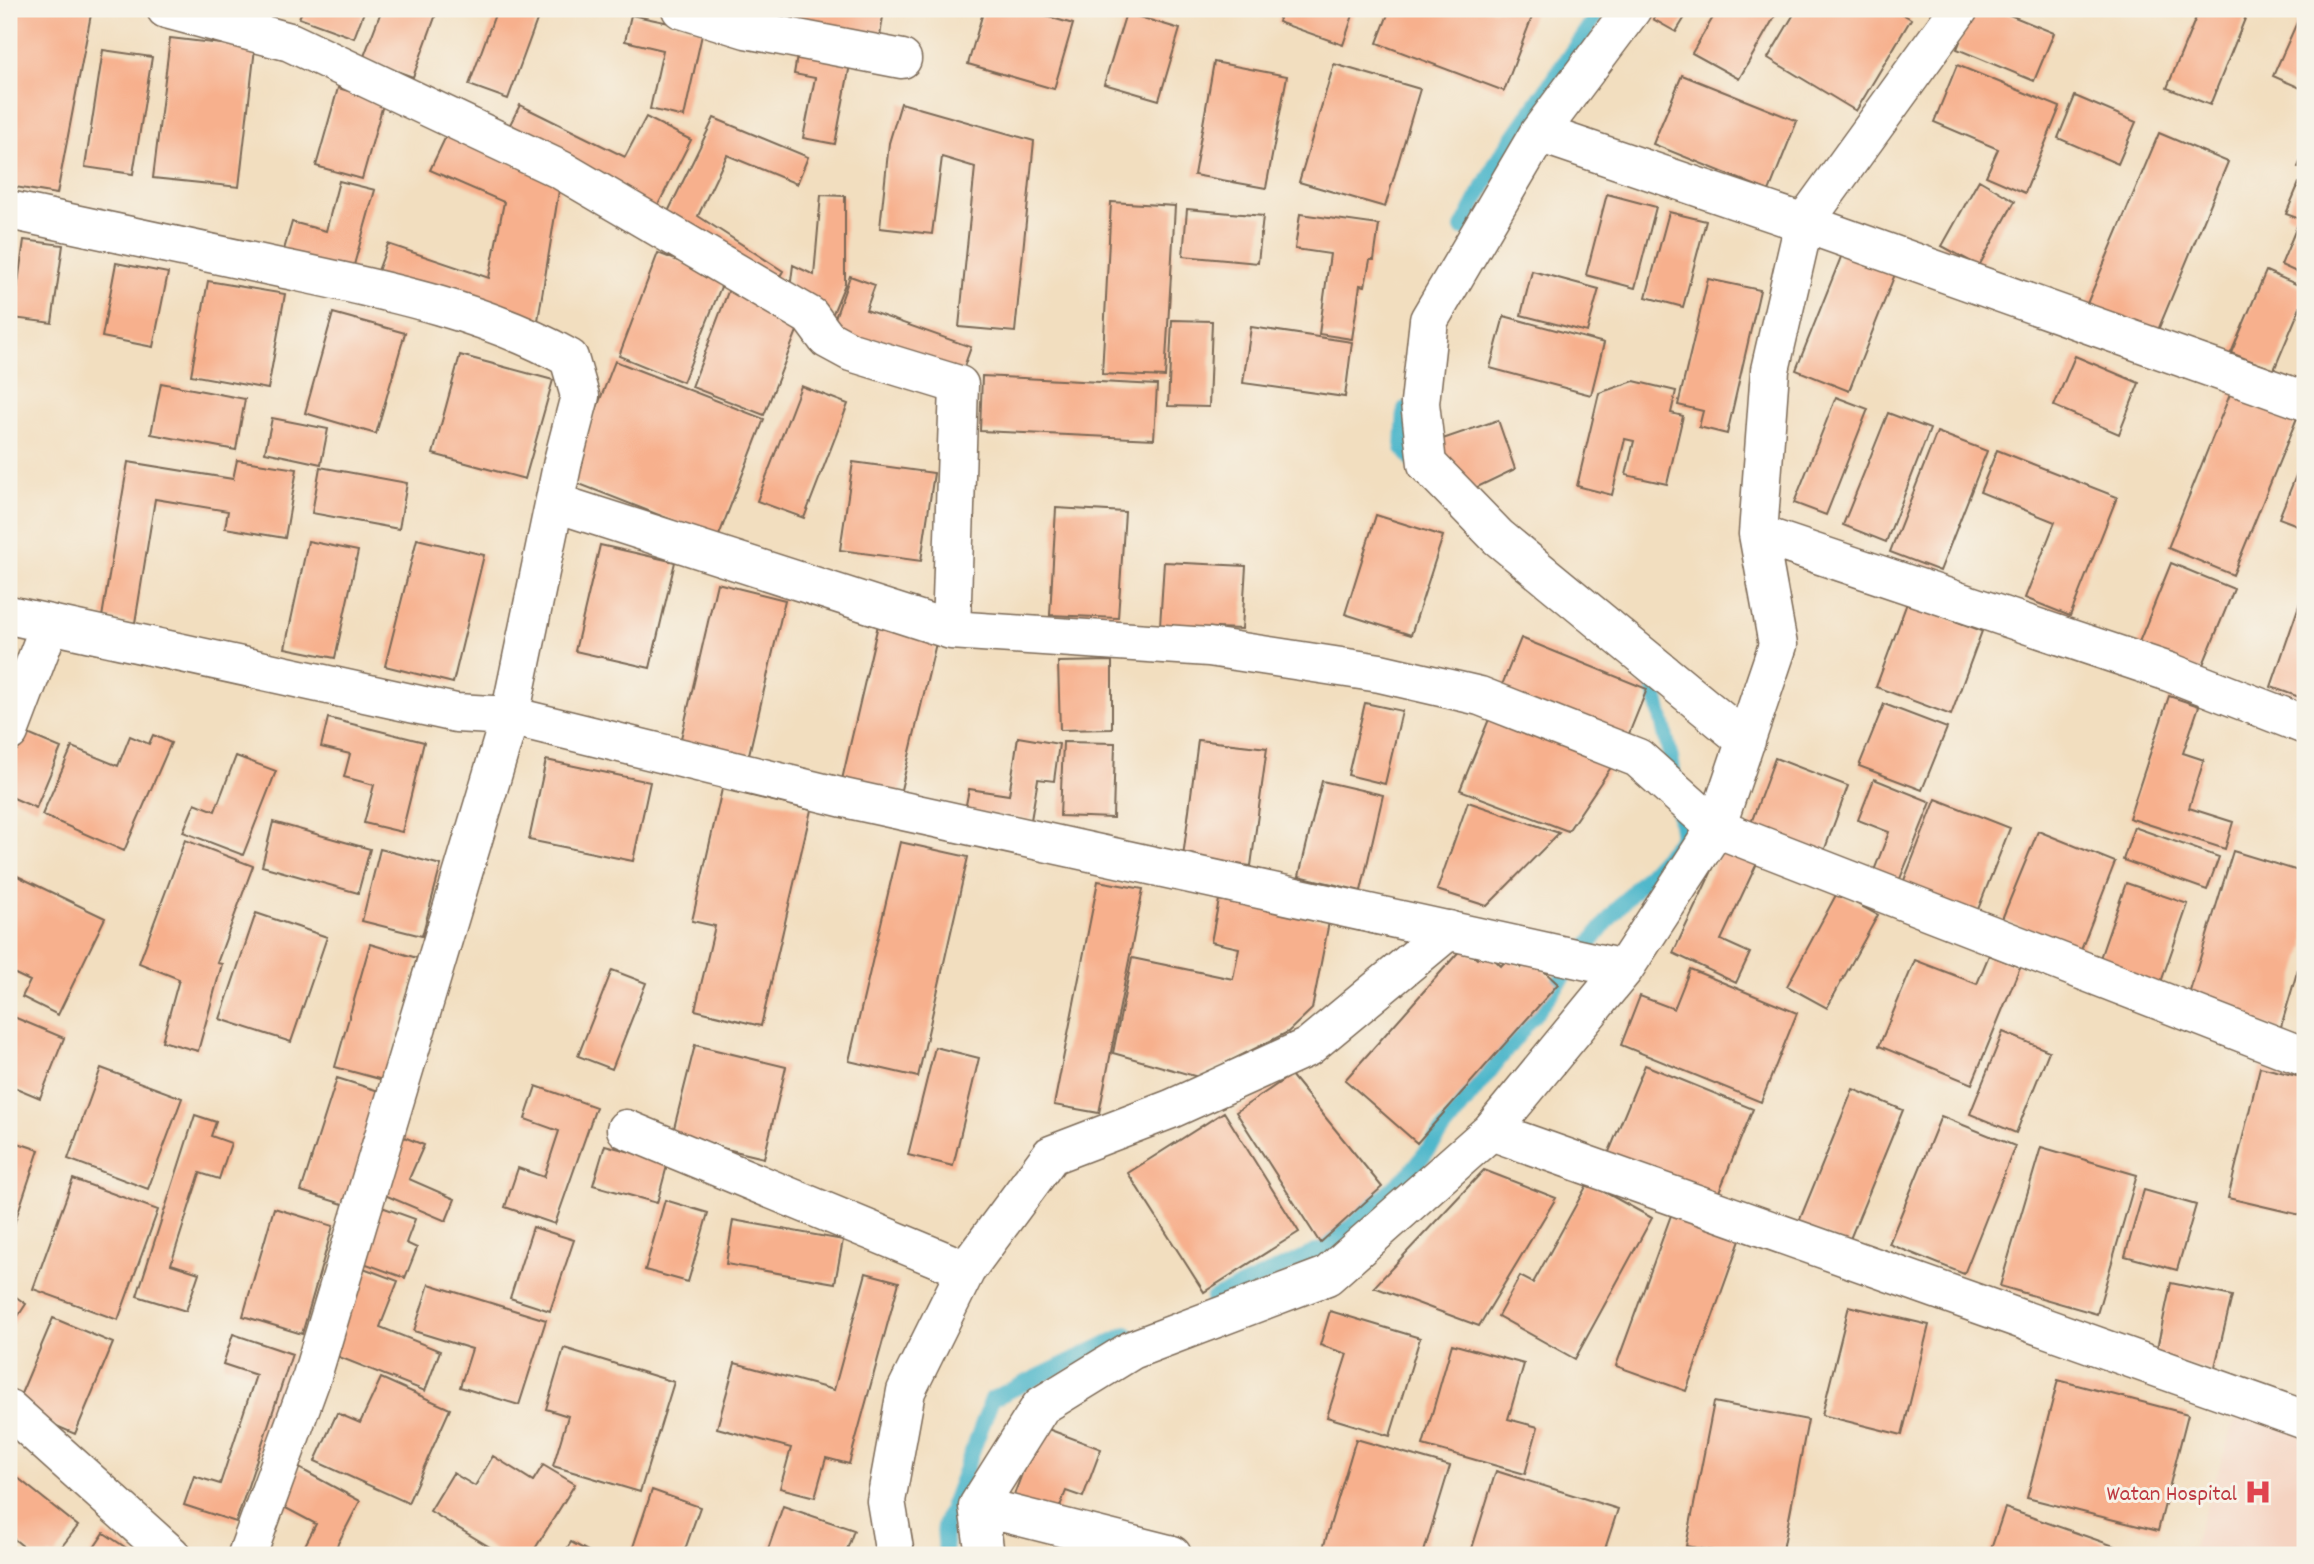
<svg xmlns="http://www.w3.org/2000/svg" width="2314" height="1564" font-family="Dekko,sans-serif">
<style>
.built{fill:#f5d3c1}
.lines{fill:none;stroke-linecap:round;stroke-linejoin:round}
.stream{stroke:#4cb6ca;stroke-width:16}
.building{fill:#f7b08d}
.minor-casing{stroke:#7b6956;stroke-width:41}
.minor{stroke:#fff;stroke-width:38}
.labels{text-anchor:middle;stroke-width:6;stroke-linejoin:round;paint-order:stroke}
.health-label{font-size:23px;fill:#be3a42;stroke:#f7f3e8;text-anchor:end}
</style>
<rect width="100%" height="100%" fill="#f7f3e8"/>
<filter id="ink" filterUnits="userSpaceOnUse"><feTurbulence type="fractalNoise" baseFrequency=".0143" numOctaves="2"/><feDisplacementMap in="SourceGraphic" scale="14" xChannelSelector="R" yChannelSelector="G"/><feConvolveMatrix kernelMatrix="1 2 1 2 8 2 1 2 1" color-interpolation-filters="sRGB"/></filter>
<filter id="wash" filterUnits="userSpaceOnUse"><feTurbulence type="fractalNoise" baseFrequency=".00686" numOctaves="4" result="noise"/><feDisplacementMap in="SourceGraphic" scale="28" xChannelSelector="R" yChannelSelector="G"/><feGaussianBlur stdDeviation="1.57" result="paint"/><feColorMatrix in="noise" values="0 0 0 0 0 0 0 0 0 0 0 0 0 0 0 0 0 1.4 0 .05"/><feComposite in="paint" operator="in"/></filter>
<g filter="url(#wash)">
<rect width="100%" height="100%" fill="#f2debf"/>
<path class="built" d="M2240,1406L2305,1428V1555H2190Z"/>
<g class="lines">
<path class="stream" d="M1462,228L1497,161L1601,9
M1405,409L1403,448L1419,468
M1213,1299L1329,1246L1409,1174L1617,909L1682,838L1672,763L1653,682L1644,675
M946,1555L944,1526L992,1399L1127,1334"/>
</g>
<g id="blocks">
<path class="building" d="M9,9H92L57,194L9,186Z
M303,9H365L354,38L299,18Z
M382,9H438L413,77L363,59Z
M497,9H541L508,99L469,85Z
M756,9H884L879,44L753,28Z
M918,9H945L944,14Z
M984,9H1021L1073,24L1054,89L968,64Z
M1282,9H1355L1343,45L1278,22Z
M1390,9H1535L1504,91L1377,43Z
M1658,9H1690L1676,32L1653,19Z
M1718,9H1779L1739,79L1692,53Z
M1797,9H1894L1911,19L1856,111L1768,58Z
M1973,9H1995L2054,33L2034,81L1957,49Z
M2181,9H2249L2210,105L2167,88L2197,15Z
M2303,9H2305V90L2273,76Z
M1126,13L1180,29L1159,100L1104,84Z
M631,15L703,30L684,117L650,109L663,50L625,41Z
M170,38L255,48L239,187L153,178Z
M799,44L852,54L835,144L803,138L815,78L794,74Z
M103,50L152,57L133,174L85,167Z
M1214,62L1287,76L1266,188L1194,175Z
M1334,64L1420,89L1385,207L1299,182Z
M1957,65L2060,107L2025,193L1986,176L1998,149L1934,122Z
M1682,75L1797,121L1769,191L1653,144Z
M338,88L384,101L362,179L316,166Z
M2075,96L2136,122L2118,164L2058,138Z
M901,103L1034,141L1015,332L959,327L975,167L942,157L932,234L880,228L889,143Z
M520,105L625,157L646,117L691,140L655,211L504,136Z
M714,118L808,157L797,184L727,155L698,216L783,271L773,288L665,218Z
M2159,133L2228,162L2156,335L2086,306Z
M447,134L560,184L536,333L375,279L388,244L489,278L504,202L430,170Z
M2305,151V170L2298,167Z
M1979,180L2015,201L1979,266L1942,246Z
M339,181L375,190L352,272L283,253L292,222L326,231Z
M2299,183L2305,185V276L2281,265L2300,219L2286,214Z
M1607,194L1656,207L1635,288L1586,275Z
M821,195L845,196V284L829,323L789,297L793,265L814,275Z
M1111,202L1175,206L1165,377L1102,374Z
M1187,209L1263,216L1258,263L1183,256Z
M1669,212L1706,221L1683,307L1646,297Z
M1300,214L1379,225L1374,260H1370L1365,286L1360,285L1352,339L1319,334L1330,254L1295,249Z
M24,240L63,245L52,323L13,318Z
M1845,247L1897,269L1849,391L1796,370Z
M658,253L724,279L683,382L619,356Z
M116,263L168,273L153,347L102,337Z
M1532,271L1599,289L1587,332L1521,315Z
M2266,271L2305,288V296L2274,370L2231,353Z
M850,276L875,285L866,310L971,347L959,381L829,335Z
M1708,279L1760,290L1727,434L1699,427L1703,411L1678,405Z
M208,281L285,294L268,389L191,375Z
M729,289L802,318L764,415L692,387Z
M333,313L405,333L376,434L305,413Z
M1504,316L1604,343L1591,395L1490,368Z
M1172,320L1212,321L1209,407L1168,406Z
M1251,327L1352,342L1345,397L1243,383Z
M460,355L553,380L525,479L433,454Z
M2075,356L2139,383L2119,434L2054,406Z
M615,361L764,419L718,538L569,480Z
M982,376L1157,385L1154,439L980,431Z
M1634,381L1676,391L1671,413L1683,416L1667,484L1626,475L1634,441L1625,439L1612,495L1577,486L1599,393Z
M161,383L245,399L236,450L151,434Z
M801,386L848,404L804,518L757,501Z
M2233,387L2299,413L2233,575L2168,548Z
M1836,397L1868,409L1826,515L1794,503Z
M1888,413L1930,429L1886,542L1843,525Z
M272,418L328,429L321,464L265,452Z
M1498,420L1515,469L1467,492L1434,442Z
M1937,432L1987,451L1940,571L1890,552Z
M1997,450L2117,497L2070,616L2025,598L2055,522L1980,492Z
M2305,453V528L2279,518Z
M237,460L297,469L285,538L225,528L228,511L155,499L135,623L102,617L128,462L233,479Z
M853,462L934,473L921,561L840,550Z
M320,467L407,483L399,529L312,513Z
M1056,508L1125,512L1118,618L1050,615Z
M1376,515L1443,536L1411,635L1345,614Z
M417,539L484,555L453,683L385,666Z
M308,541L358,551L335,658L285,648Z
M600,545L675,562L650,668L575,651Z
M1164,562L1246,566L1242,629L1160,626Z
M2171,563L2234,589L2200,672L2137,647Z
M717,583L785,600L747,763L679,747Z
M2305,588V699L2271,687Z
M1907,603L1982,631L1951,715L1876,687Z
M878,625L937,639L899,798L841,784Z
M1521,638L1647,689L1624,746L1498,695Z
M1112,661V729L1060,730L1058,662Z
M2169,696L2199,706L2183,753L2204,760L2189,808L2233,822L2225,849L2129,818Z
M1365,703L1402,711L1385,784L1348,775Z
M1884,704L1947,728L1922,790L1859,766Z
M1494,707L1618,757L1568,831L1460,790Z
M328,718L424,742L402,832L364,823L374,785L344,777L350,754L321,747Z
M16,729L61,748L36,808L9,796V746Z
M153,735L171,743L124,851L42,815L72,747L118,766L130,736L149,744Z
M1018,737L1059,744L1054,781L1038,779L1031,820L965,810L969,789L1009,795Z
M1198,740L1267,748L1251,866L1183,857Z
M1063,742L1115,743L1113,818L1060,816Z
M236,756L276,771L243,855L183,832L195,803L215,811Z
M1775,758L1848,786L1820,862L1747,834Z
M546,760L650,782L633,861L529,840Z
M1874,779L1931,802L1895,891L1870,881L1889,832L1858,820Z
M1322,781L1383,795L1361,891L1299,876Z
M722,789L811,810L761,1026L695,1010L715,926L692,921Z
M1936,799L2010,828L1975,917L1901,888Z
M1468,802L1559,833L1487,906L1437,890Z
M273,822L370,849L358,893L262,866Z
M2134,827L2219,857L2207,890L2123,860Z
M2038,831L2115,862L2081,950L2002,919Z
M185,840L253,866L217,963L222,964L198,1051L162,1041L179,979L139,963Z
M900,842L968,857L918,1077L849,1061Z
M1725,843L1759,859L1721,940L1750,953L1736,983L1673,953Z
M380,849L441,865L422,936L362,921Z
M2233,851L2305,873V945L2280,1030L2187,1001Z
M9,872L105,918L58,1015L22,997L30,981L9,971Z
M1098,881L1143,889L1099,1113L1054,1105Z
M2126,883L2188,904L2160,985L2098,964Z
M1837,893L1878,915L1827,1008L1787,986Z
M1219,900L1329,922L1312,1009L1288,1032L1198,1077L1113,1053L1132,958L1233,979L1239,948L1211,942Z
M256,913L327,937L291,1042L220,1019Z
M370,944L417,958L383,1080L335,1067Z
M1463,947L1477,959L1486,951L1501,966L1509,957L1521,968L1530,958L1558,984L1417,1143L1345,1080Z
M1989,955L2020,967L1972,1084L1879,1046L1915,960L1977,984Z
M1690,969L1797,1013L1761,1102L1621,1045L1640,996L1674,1009Z
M612,970L646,983L612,1069L578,1056Z
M9,1015L64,1038L40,1098L9,1085Z
M2003,1032L2049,1051L2016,1133L1970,1114Z
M695,1045L786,1067L764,1158L672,1136Z
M935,1047L979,1058L953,1166L908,1155Z
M1645,1065L1753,1109L1714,1204L1606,1159Z
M2260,1067L2305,1078V1216L2228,1198Z
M101,1068L182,1098L148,1189L68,1159Z
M1291,1075L1382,1187L1320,1243L1236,1112Z
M337,1078L382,1092L346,1205L301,1191Z
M536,1086L596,1107L555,1224L505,1207L518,1168L544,1177L559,1131L525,1119Z
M1853,1089L1903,1110L1848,1244L1798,1224Z
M1224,1112L1299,1232L1204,1292L1128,1173Z
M195,1115L216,1122L211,1136L231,1143L219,1179L200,1173L171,1264L199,1273L186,1311L137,1296Z
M1941,1116L2015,1146L1964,1274L1889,1244Z
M404,1137L424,1145L409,1179L455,1199L446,1221L380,1193Z
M9,1140L39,1150L9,1239Z
M605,1145L668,1162L657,1203L593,1185Z
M2041,1147L2137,1175L2097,1314L2000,1286Z
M1484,1170L1556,1198L1479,1326L1374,1287Z
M73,1179L158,1210L118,1320L33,1289Z
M1588,1183L1652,1218L1575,1359L1498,1316L1520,1276L1533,1283Z
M2144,1190L2196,1205L2177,1270L2125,1256Z
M665,1200L708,1213L688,1282L645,1270Z
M379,1206L415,1219L406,1243L417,1248L405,1278L358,1261Z
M1674,1207L1743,1232L1686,1391L1616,1366Z
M274,1208L333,1226L302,1334L243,1316Z
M733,1220L843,1240L835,1283L726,1264Z
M533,1227L574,1240L550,1311L510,1298Z
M358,1266L398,1281L380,1327L440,1351L425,1391L324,1351Z
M866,1273L899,1282L849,1464L826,1458L815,1497L780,1488L791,1448L717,1428L735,1363L834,1390Z
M2171,1283L2232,1296L2214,1371L2155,1358Z
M429,1284L546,1320L519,1405L460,1387L472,1349L414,1331Z
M9,1292L26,1304L9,1330Z
M1849,1306L1929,1325L1902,1435L1822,1415Z
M1330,1311L1420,1338L1390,1436L1327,1417L1347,1354L1320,1345Z
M53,1318L113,1343L75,1434L15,1408Z
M233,1334L292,1354L236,1522L184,1505L194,1476L220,1484L256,1375L223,1364Z
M1452,1344L1524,1364L1508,1419L1538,1427L1525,1474L1423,1445Z
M564,1348L674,1382L640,1492L553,1466L568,1416L546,1409Z
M381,1378L450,1409L408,1503L315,1461L337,1413L360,1423Z
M2058,1380L2188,1414L2158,1531L2027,1498Z
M1714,1402L1808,1420L1782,1555H1735L1686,1546Z
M1040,1426L1101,1449L1083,1497L1066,1491L1055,1519L1011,1503Z
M1356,1439L1450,1466L1423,1555H1321Z
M493,1456L533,1481L543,1465L575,1484L531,1555H503L430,1511L453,1473L475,1486Z
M299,1468L360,1501L332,1555H300L316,1524L280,1505Z
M1496,1471L1618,1509L1603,1555H1470Z
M18,1478L78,1526L55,1555H34L9,1535V1490Z
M652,1490L700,1507L683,1555H648L632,1550Z
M783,1506L854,1530L845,1555H766Z
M2005,1508L2140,1555H1989Z
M104,1533L137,1555H89Z
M571,1542L595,1555H563Z"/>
</g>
</g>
<g filter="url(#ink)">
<use href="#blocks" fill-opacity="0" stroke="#7b6956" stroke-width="2"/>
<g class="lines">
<g class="minor-casing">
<path id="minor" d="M166,9L290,42L561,170L810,316L827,339L851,352L959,385L951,630
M681,9L746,29L902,59
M1632,9L1539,133L1429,320L1420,403L1427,464L1498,537L1746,741
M1539,133L1804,223L2305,401
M9,210C99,229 189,249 280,268C377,289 482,309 569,358L580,396L563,461L510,716L312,1376L247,1555
M556,503L951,630L1209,647L1380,673L1480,696L1638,758L1716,828L2305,1057
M1758,534L2169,672L2305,725
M9,615L456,713L510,716L844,798L1624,969
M9,732L50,624
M626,1129L966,1270
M1491,1131L2305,1420
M9,1409L171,1555
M978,1506L1172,1555
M895,1555L886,1501L906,1391L966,1270L1051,1155L1171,1109L1308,1047L1449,930
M985,1555L978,1506L1041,1406L1132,1350L1327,1276L1491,1131L1624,969L1716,828L1778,645L1758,534L1770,370L1804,223L1959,9"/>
</g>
<use href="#minor" class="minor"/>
</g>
</g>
<defs>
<g id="hospital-bare" transform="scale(2.1)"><path d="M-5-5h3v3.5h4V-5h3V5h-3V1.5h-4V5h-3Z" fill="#e0444e" stroke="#f7f3e8" stroke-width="2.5" paint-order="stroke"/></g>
</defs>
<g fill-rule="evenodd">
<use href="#hospital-bare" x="2258" y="1492"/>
</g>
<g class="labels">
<g class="health-label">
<text x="2237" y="1500">Watan Hospital</text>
</g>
</g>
<rect width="2314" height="1564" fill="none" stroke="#f7f3e8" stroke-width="35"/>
</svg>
